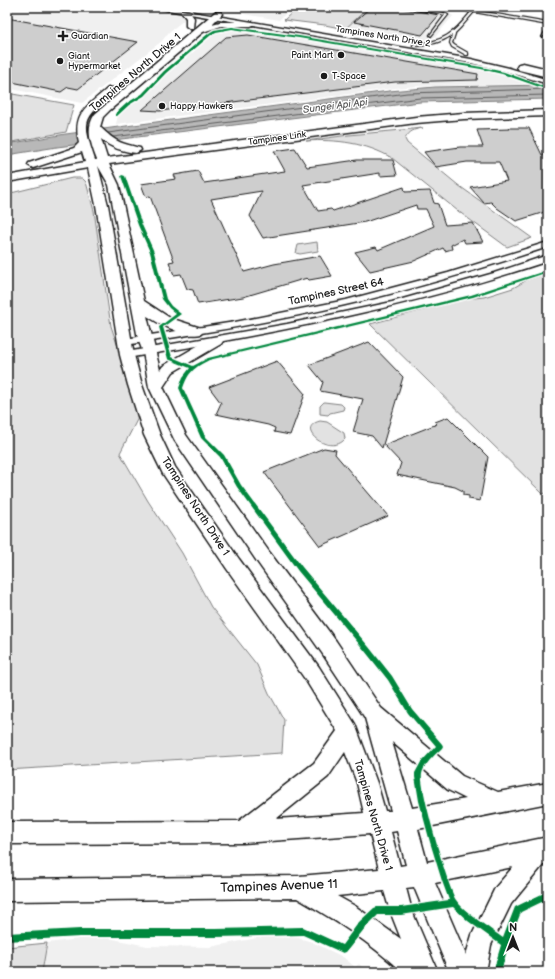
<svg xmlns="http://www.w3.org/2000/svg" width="555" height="979" font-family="'Balsamiq Sans',sans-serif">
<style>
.built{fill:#f0f0f0}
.green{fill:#e2e2e2;stroke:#7f7f7f}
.water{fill:#b8b8b8;stroke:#7a7a7a}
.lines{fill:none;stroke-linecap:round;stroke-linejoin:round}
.shore{stroke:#5a5a5a;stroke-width:1}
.building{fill:#cecece;stroke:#1c1c1c}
.lane-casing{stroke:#1c1c1c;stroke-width:2.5}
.street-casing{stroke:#1c1c1c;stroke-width:3}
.secondary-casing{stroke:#1c1c1c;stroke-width:3}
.highway-casing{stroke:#1c1c1c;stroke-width:3}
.lane{fill:#fff;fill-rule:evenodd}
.street{fill:#fff;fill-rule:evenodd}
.secondary{fill:#fff;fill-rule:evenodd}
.highway{fill:#fff;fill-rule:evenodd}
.cycleway-casing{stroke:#fff;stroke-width:3}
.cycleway{fill:#00873e;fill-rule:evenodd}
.poi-dot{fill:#1c1c1c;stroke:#fff;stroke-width:1.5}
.labels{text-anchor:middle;stroke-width:3;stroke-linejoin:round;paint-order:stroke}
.far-poi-label{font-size:9px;fill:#1c1c1c;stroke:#fff;text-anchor:start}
.far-street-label{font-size:9px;fill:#1c1c1c;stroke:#fff}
.far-water-label{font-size:10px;font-style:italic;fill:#5a5a5a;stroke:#fff}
.street-label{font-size:11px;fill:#1c1c1c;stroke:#fff}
.near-street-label{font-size:13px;fill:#1c1c1c;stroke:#fff}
</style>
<rect width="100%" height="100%" fill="#fff"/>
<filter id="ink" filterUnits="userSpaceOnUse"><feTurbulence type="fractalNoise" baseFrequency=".025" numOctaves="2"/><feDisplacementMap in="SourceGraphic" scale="8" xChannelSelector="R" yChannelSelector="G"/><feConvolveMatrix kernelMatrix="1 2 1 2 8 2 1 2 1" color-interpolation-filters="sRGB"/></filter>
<g filter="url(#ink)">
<path class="built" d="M7,7H200L169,32L162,41L82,103L7,88Z
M203,7H292L279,20Z
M369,7H422L447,11L453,16L435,37L425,40L345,29Z
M232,29L288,36L452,64L495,73L532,84L419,86L396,88L116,124L118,116L122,111L129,105L145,96L157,85L166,73L215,32Z
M262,937L298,938L312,942L343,957L355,967L359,964L367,972H42L47,943L79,939L108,938L147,946L210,947Z"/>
<path class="green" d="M298,7H369L345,29L325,25L284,20Z
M7,93L74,105L66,132L7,143Z
M423,128C415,129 409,131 405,139L407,143L458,185L532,238L507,247L458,211L392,158C366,143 337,139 306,141L349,135Z
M72,178H82L86,182L94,211L111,326L140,414L120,453L148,501L182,553L211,607L257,665L269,693L284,720L282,753L7,770V194Z
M317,242L318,251L300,254L296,253L298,245Z
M545,274L548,276V492L543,494L370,324L465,299L484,297L513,288L527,280Z
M324,402L341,404L344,407L343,410L330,413L328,415L320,414V406Z
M320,421L327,422L344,433L345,439C330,457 293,428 320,421Z
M47,943L42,972H7V947Z"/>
<path class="water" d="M548,85V99L420,102L57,147L7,155V144L66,134L389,91L435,87Z"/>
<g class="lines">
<path class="shore" d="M108,133L407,93L548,89
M113,137L420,98L548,95"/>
</g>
<path class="building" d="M371,7H395L439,15L422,35L354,22Z
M7,18L56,27L138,42L78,89L68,87L61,92L7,81Z
M248,35L478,74L477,80L395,82L160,111L142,110L226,37Z
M509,128H529L542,155H548V211L516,221L497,208L491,202L484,203L470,187L507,181L499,162H467L436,167L424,152L460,147H483L477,130L510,129Z
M295,148L307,167L357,160H393L397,175L380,176V173L303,185L318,211L331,209L333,211L404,187L405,192L430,191L434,203L438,204L445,225L473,223L483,242L465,243L463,239L451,245L452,249L445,251L443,248L414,261L370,271L355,252L376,247L378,250L434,226L426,209H417L416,205L365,222L263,238L250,216L262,191L211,199L244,272L274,264L320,256L332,276L309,280L307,278L243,297L198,304L193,290L187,289L181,274L174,275L169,262L174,261L150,196L146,197L141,184L176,179L174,175L198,171L204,183L285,171L274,151Z
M369,342L403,377L382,448L372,436L353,432L363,399L320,391L323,382L309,365Z
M277,361L305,394L290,435L274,432L275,428L268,425L216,414L221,403L209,387Z
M448,417L488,457L480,501L469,499V496L463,495V491L455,487L397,475L401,463L384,445L437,424L435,422Z
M324,448L336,450L335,454L388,516L320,546L264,472Z"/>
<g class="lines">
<g class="lane-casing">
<path id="lane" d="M408,7C417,7 441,10 448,15L431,36L430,35L445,15L442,14Z
M449,7H455L548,23V25L474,12L461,27L455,33V34L452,43L454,45L468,53V55H466L452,47L450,43L452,35C441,43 426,46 413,46V45L414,44C444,42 453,34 471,12Z
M548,27V30L544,36L542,37L547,28Z"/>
</g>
<g class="street-casing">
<path id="street" d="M150,7H163L471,59L509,68L548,80V84L505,71L471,63Z
M548,242V247C481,269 414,289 345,305C272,322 199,334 125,345L120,342L125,339L235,322L346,300L448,273Z
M548,255V261C411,307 270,334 127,358L122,355L127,352L287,324L392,302L494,273Z"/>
</g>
<g class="secondary-casing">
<path id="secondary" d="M183,11H189L194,18L193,28L190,29L186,26V18L182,13Z
M215,12H221L222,14L212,24L220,22H251L255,24L251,26H221L203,32L110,110L103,117L100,127C117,143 118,142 140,148L141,150L136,153C122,151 111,148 101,139L107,158L416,117L464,113L548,110V116L464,119L416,123L109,164L119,185L144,301L170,318L201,328L203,331L201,334C186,338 159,324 147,316L160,370L163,366L211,338L216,337L221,338L223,341L221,344L173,372L163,387L186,435L270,553L336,641L381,708L462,776L498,792L548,783V803L418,829L427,862L548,837V859L511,904L491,945L486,972H449L414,887L406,888L412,911L438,972H402C368,941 337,921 297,898L7,901V879L299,876L379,869L370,834L243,843L7,844V822L239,821L314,763L337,731L305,679L227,569L163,474L144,435L128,385L120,355L96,205L88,168L7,182V176L85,162L82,152L33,168L28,165L29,163L74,148L79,143C72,112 88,106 108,88H114L116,90L114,92C84,120 81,118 95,160H97C91,145 85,128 95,114ZM98,166L109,185L138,339L143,352L149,387L175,441L258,563L322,653L365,718L391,811H385L377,783L355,724L319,667L239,559L175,467L160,435L142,385L134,355L108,205ZM392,742L448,790L466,799L412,808ZM345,752L357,783L364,813L276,819L328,777ZM397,831L406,865L400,866L391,832ZM513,867L495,888L472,935L466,955L435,883ZM384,891L390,911L401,939L355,906L337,896Z"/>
</g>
<g class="highway-casing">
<path id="highway" d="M523,63L548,69V77L519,70L517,67L519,64Z"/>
</g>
<use href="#lane" class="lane"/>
<use href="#street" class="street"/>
<use href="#secondary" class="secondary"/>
<use href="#highway" class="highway"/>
<g class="cycleway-casing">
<path id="cycleway" d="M232,27L299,36L481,67L504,72L548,88V90L502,74L481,69L299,38L232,29L216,32L211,35L166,73L144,96L129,105L117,116H115V114L127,103L142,94L164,71L209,33L214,30Z
M122,175L125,176L142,225L154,252L166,299L171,306L181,314L163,327L172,357L193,366L208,358L471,295L548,270V272L473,297L209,360C194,368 189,371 183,388L205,436L224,455L241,485L302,567L369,647L392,676L412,709L442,744L443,746L442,748C435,755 424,764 422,774C419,787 448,887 456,900C464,912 491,929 503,938L515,907L548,891V899L521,912L509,943L501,972H493L501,945L468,921L453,907L401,915H378L365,928L346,952L343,953L303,935L216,937H80L7,941V933L80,929H216L303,927L342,945L359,922L374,908L377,907H401L449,900L442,881L430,842L419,801L415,777V773L421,762L436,746L408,713L388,680L365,651L298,571L237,487L220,457L201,438L179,388L183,377L190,368L168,359L159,327L176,314L169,308L162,299L150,252L138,225L121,176Z"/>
</g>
<use href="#cycleway" class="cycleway"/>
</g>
</g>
<g class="poi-dot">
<path d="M61 30h4v4h4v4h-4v4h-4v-4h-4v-4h4z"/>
<circle cx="341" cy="55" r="4"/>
<circle cx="60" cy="61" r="4"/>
<circle cx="324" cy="76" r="4"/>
<circle cx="162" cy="106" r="4"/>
</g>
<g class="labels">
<g class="far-poi-label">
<text x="71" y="39">Guardian</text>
<text x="333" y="58" text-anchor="end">Paint Mart</text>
<text x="68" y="59">Giant<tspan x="68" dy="10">Hypermarket</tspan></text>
<text x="332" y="79">T-Space</text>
<text x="170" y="109">Happy Hawkers</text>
</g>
<g class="far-street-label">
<text transform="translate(383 36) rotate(9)" y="3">Tampines North Drive 2</text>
<text transform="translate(277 138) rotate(-8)" y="3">Tampines Link</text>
</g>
<g class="far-water-label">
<text transform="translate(335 105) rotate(-7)" y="4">Sungei Api Api</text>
</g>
<g class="street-label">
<text transform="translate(135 72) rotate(-40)" y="4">Tampines North Drive 1</text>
<text transform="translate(336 291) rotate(-12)" y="4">Tampines Street 64</text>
<text transform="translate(196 506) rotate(57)" y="4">Tampines North Drive 1</text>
<text transform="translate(374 815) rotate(74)" y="4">Tampines North Drive 1</text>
</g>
<g class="near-street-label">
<text transform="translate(279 885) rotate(-2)" y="5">Tampines Avenue 11</text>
</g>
</g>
<rect width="555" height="979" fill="none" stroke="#fff" stroke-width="24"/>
<rect x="12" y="12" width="531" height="955" fill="none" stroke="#1c1c1c" stroke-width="1.5" filter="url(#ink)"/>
<g transform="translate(513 937)" stroke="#ffffff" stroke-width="3" paint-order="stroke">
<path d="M0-3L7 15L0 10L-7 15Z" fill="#1c1c1c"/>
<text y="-6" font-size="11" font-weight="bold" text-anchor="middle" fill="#1c1c1c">N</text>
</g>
</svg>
